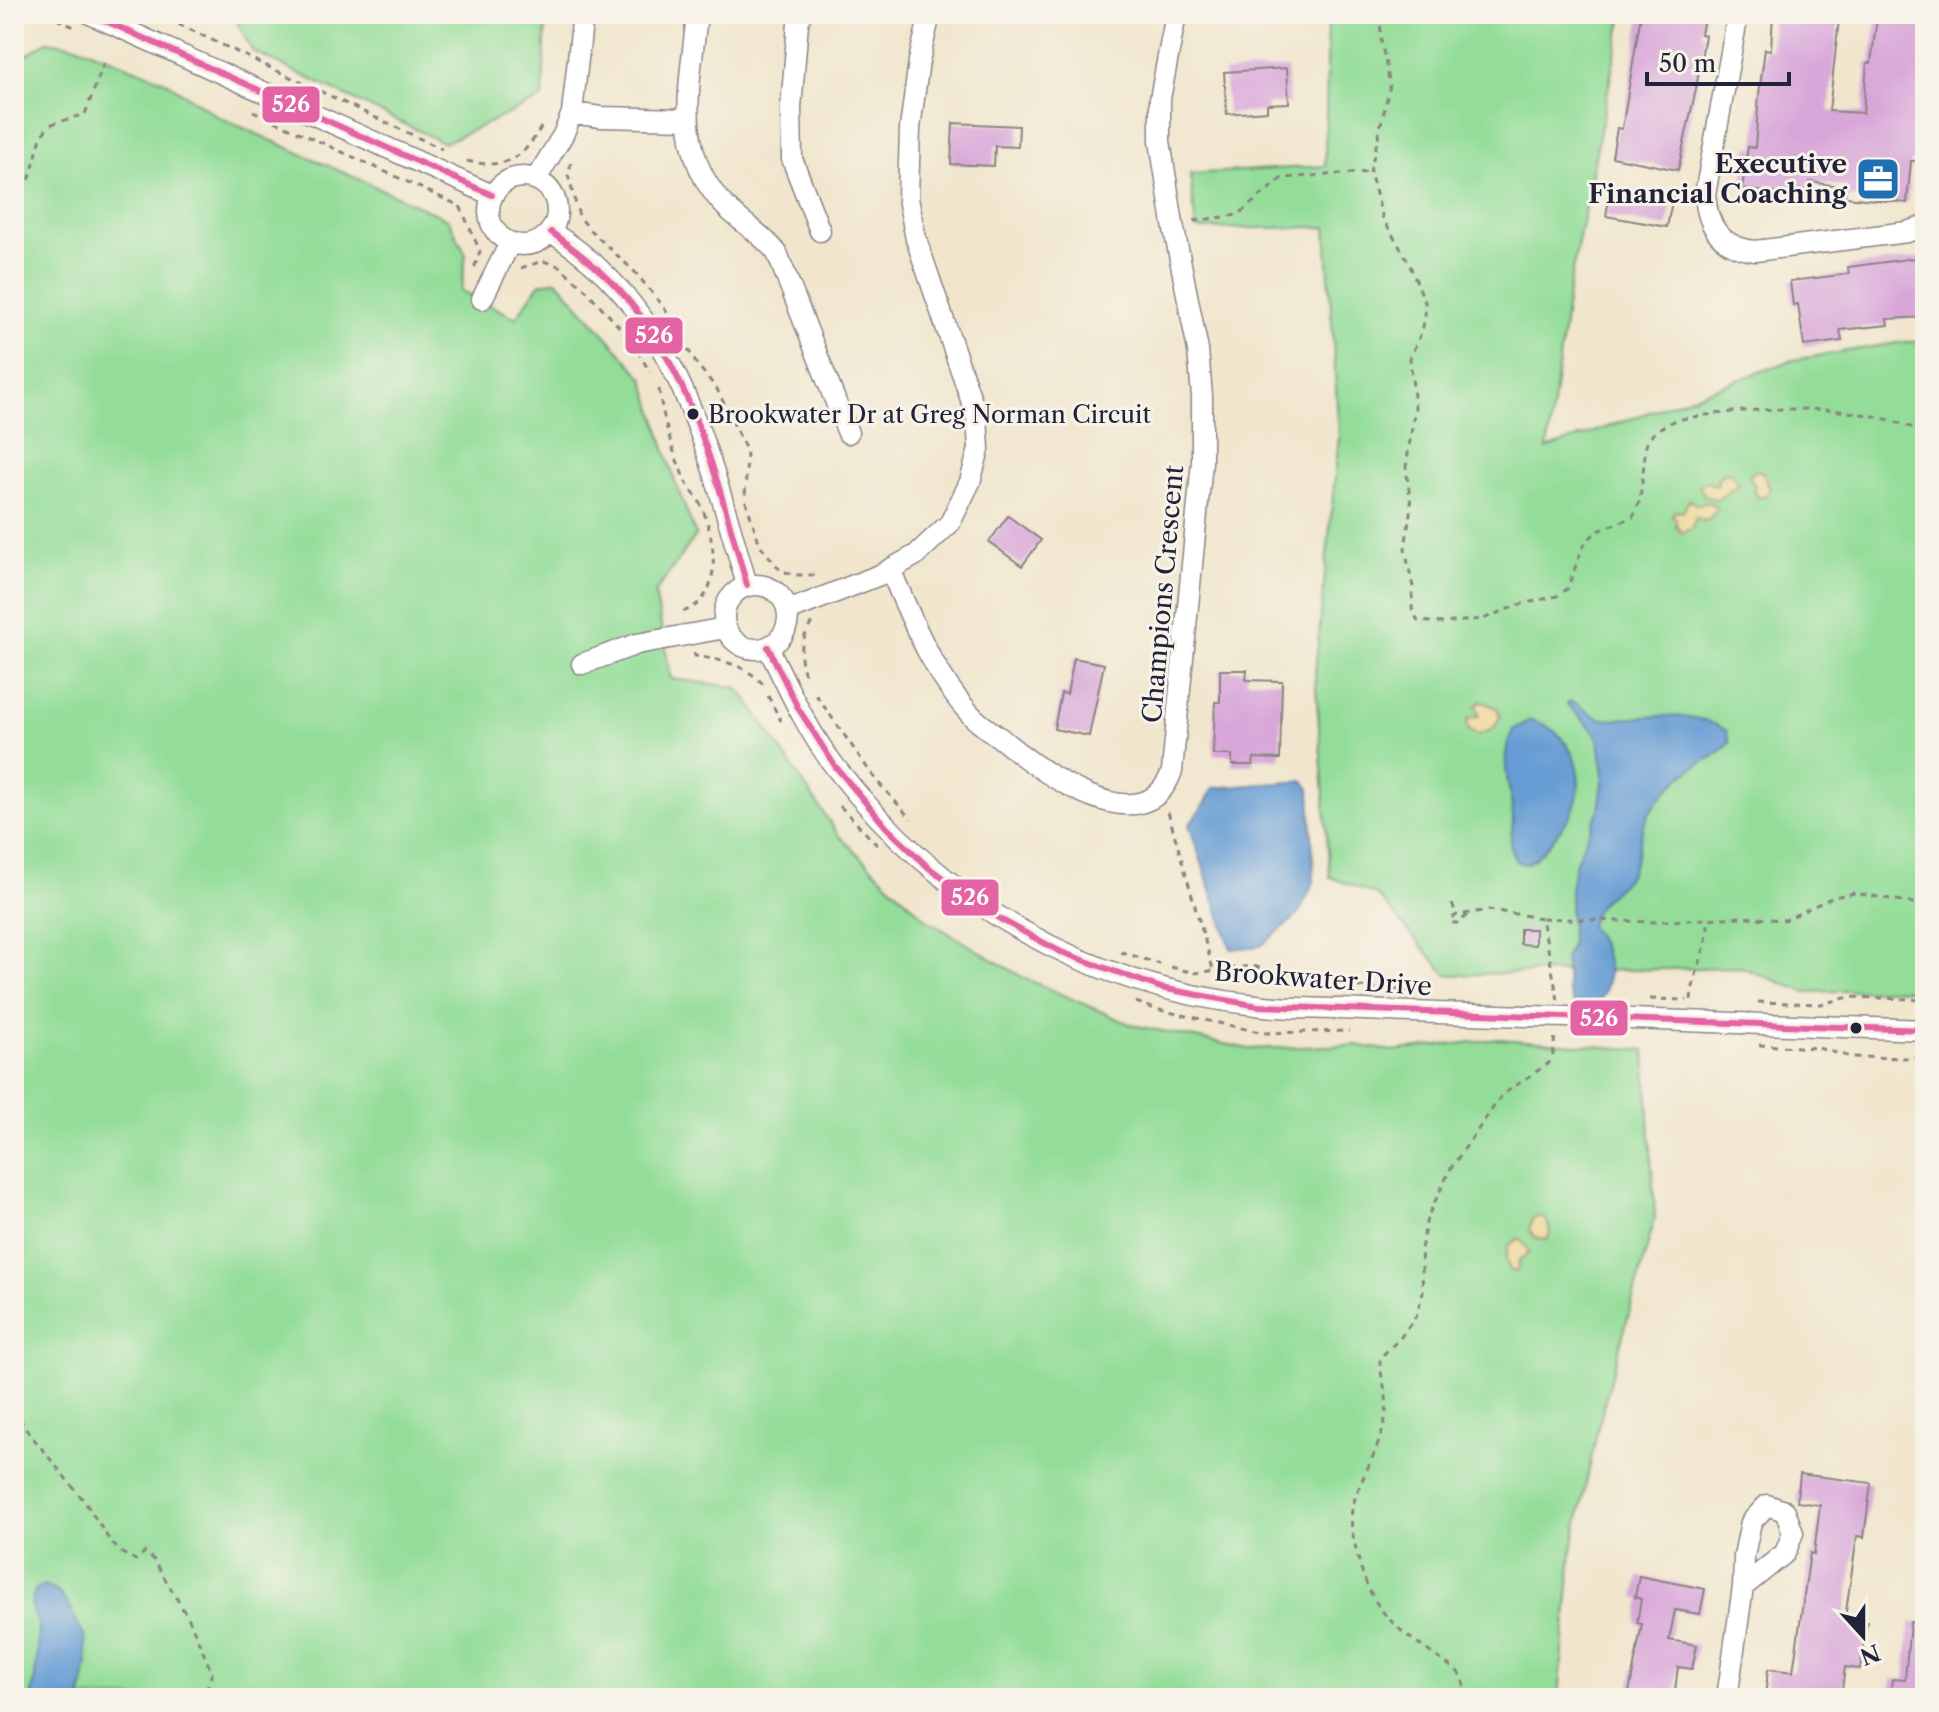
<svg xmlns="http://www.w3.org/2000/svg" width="1939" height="1712" font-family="'Libre Caslon Text',serif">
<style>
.green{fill:#93dd98;stroke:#5a806a;stroke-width:2}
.sand{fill:#eeda9e;stroke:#887e6c;stroke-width:2}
.water{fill:#669dd4;stroke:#446088;stroke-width:2}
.building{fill:#d8a6d9}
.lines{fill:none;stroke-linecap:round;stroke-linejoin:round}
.street-casing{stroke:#8a8484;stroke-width:23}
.path{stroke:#8a8484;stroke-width:3;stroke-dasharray:6 6;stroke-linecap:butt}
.street{stroke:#fff;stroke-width:20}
.street-bridge-casing{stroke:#8a8484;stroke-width:23;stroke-linecap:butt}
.street-bridge{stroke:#fff;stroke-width:20}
.bus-1-casing{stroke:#f7f3e8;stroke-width:12}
.bus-1{stroke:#e463a4;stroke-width:6}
.bus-dot{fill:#22223b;stroke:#f7f3e8;stroke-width:3}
.labels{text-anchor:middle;stroke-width:6;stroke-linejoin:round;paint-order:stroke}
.bus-label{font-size:24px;fill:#22223b;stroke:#f7f3e8;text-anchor:start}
.poi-label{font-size:26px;font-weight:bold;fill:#22223b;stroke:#f7f3e8;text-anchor:end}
.street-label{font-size:26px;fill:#22223b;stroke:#f7f3e8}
.line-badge{stroke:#f7f3e8;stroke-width:3}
.badge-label{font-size:22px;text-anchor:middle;font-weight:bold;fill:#fff}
</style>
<rect width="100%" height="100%" fill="#f7f3e8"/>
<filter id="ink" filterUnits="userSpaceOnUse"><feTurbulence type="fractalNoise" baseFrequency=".0125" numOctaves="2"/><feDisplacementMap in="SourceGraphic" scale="16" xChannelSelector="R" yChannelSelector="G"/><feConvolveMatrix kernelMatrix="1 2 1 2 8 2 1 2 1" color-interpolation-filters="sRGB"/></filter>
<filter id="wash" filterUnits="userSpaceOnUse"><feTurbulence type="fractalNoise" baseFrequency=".006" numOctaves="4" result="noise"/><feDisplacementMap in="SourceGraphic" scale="32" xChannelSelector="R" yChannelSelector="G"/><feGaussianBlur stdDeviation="1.8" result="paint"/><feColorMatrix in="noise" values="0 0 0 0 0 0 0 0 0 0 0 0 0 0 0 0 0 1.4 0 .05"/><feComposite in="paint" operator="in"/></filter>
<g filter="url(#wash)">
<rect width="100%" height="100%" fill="#f1e6cd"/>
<path class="green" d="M233,14H546L543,98L444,143L252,51Z
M1328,14H1623L1568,294L1547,449L1793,360L1903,342L1925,341V989L1805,992L1741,967L1447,975L1377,895L1330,877L1315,673L1339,437L1326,227L1196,229L1190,174L1325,166Z
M47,41L78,46L165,81L219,117L448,219L466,254L461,291L516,318L539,284L557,280L644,379L675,482L696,535L655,593L671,679L736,687L746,698L839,836L927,920L1024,978L1132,1025L1249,1049L1356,1045L1392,1051L1499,1039L1645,1050L1655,1218L1598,1427L1572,1551L1559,1698H14V64Z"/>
<path class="sand" d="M1756,470L1763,472L1770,489L1765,497H1758L1755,493L1754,485L1749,476Z
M1726,472L1732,474L1738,485L1717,500L1705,496L1699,486L1707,481L1715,486L1718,484L1717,478Z
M1689,500L1698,505L1708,502L1718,509L1708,520L1702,521L1696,517L1692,528L1683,533L1676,527V519L1672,515L1675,511L1683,512Z
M1481,701L1497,708L1500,717L1493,729L1479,735L1469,731L1467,724L1469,718L1479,716L1476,706Z
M1541,1216C1548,1221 1553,1232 1547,1240L1535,1237L1529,1230L1532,1219Z
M1519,1238L1530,1252L1519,1260L1518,1270L1515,1272L1510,1270L1506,1260L1508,1246Z"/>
<path class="water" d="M1570,701C1582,705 1591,717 1603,719C1611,721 1620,719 1628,718C1664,716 1693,711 1726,730L1730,743C1718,756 1709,758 1695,767C1679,777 1662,794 1651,810C1637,830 1642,860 1626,879C1611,896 1594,902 1590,926C1604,945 1614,967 1605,991C1602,999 1595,1006 1590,1013L1578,1012L1568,991L1565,957L1571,945L1570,889L1576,861L1599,810L1604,775L1599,741L1594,731L1567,704Z
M1530,720C1571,728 1591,778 1571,814C1566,823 1558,832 1552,840C1544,850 1537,860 1524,864L1516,861C1506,846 1513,834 1513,818C1512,787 1497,761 1513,730Z
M1304,781L1310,789L1314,882L1298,915L1261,946L1231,949L1189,825L1206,802L1213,788Z
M44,1585L58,1592L67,1603L85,1637L87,1663L81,1698H31C37,1674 37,1651 38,1626C38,1617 36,1622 33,1614C30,1607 33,1596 36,1589Z"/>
<g id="blocks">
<path class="building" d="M1641,14H1705L1701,34L1705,35L1696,89L1678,170L1612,157L1617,128L1622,129Z
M1773,14H1826V18L1839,19L1829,111L1863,113L1867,63H1871L1877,18L1925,24V106H1923L1919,161H1911L1907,203L1845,197L1846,187L1810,182L1809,191L1790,189L1789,195L1742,189L1748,147L1755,148L1759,94L1765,49L1771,50Z
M1287,68L1289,103L1267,104V111L1227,114L1224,72Z
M953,123L1019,126L1018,147L995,146L994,166L951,164Z
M1611,186L1673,196L1667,227L1606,216Z
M1923,257L1925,317L1887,319L1888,325L1840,330L1842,341L1804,346L1798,304L1793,305L1790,281L1849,274L1848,267Z
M1008,516L1041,540L1022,566L989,542Z
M1074,658L1104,664L1089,736L1054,729L1061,693L1067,694Z
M1220,670H1247L1246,680L1282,681L1280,759L1254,758L1253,765H1232V755H1213L1215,702H1220Z
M1520,929H1535V945L1520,944Z
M1800,1474L1871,1483L1864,1537L1857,1536L1845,1618L1867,1622L1860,1669L1845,1667L1841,1698H1765L1768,1669L1793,1672L1810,1553L1814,1554L1820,1505L1797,1502Z
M1639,1576L1705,1589L1700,1614L1675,1610L1669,1640L1697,1645L1692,1669L1678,1667L1674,1698H1628L1642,1624L1637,1623L1641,1599L1635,1597Z
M1910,1622L1925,1623V1698H1890L1892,1679L1905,1680Z"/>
</g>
</g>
<g filter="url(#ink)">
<use href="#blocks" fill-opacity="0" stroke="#8a8484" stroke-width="2"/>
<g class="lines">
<g class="street-casing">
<path id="street" d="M90,14L492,195
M697,14C691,81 672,148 722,203C739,222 761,232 777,253L848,433
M801,14L798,23L791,108L792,159L820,231
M1738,14L1705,194C1707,226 1720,247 1755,251L1907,232L1925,226
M572,113L601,117L687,119
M489 211a34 34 0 1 1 68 0a34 34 0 1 1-68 0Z
M536,179L563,135L572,113L583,14
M551,232C678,310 708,453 747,585
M482,299L510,243
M890,569C912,620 933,673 970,714C978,723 989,730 999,737C1036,768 1144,850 1172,771L1202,462V396L1198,350L1173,224L1160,141V99L1176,14
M724 617a32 32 0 1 1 64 0a32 32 0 1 1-64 0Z
M788,611L882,574L916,555L950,523L970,482L979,449L977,417L916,239L908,198L910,128L919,61L930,14
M768,647C788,688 808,732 836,768C941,903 1086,987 1256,1005C1284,1009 1312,1008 1340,1009C1403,1012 1465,1014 1528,1016
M582,664L637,644L725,628
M1606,1018L1925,1030
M1727,1698L1743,1587L1744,1556L1751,1522L1767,1505L1785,1511L1793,1533L1785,1553L1743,1587"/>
</g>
<path class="path" d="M46,14L76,28
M157,14L442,149
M1382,14L1380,35L1390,85L1370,172L1383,219L1408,261L1425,302V317L1422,331L1410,358L1415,407L1406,467L1411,506L1405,549L1413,587L1412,609L1418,621L1443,623L1483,619L1518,605L1557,596L1567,589L1583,547L1591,537L1598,531L1633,517L1640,500L1646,445C1652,431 1663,426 1676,420C1746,407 1861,399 1925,434
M253,111L460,206L480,251L474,269
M467,161C505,170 524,159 542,125L545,127
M571,163L568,175L579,216L590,230L634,271L663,306L696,363L717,389L747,452L745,499L760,545L780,570L794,575H815L818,579
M14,198L30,178L40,141L46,129L52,124L85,114L104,63
M1194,221L1238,215L1282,178L1370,172
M521,268L543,261L559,266L587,291L630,339L650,372
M659,389C663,420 672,449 684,478C688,488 697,495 701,505C715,538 726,599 682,612L683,615
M694,653L695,656C721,660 745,664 764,685
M805,674C797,655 802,639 812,622
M816,695L876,780L911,819
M768,696L781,721
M840,806L879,847
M1168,812L1213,969
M1452,904L1457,915
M1467,915L1459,923H1452V918L1457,915L1489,910L1542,918
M1121,952L1160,964
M1171,967L1194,973L1252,966L1265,969L1295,983L1434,992
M1650,999L1687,1000
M1558,1000L1542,918L1650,922L1741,917L1785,920L1833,897L1855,893L1925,905
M1691,1000C1693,973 1709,947 1708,920
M1136,1002L1155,1009L1264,1033L1349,1031
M1758,1002L1821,1004L1849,997L1913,999L1925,1002
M1759,1045L1818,1048L1851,1057L1914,1058L1925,1055
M14,1408L25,1428L85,1502L110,1541L122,1553L136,1560L145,1552L154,1560L190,1621L212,1673L204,1698
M1467,1698L1462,1677L1457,1671C1405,1634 1372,1620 1357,1553C1353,1537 1349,1521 1353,1505C1362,1473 1383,1445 1386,1412C1389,1394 1379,1376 1380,1358L1401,1337L1416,1316L1423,1293L1421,1249L1427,1218L1451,1168L1502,1095L1549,1063L1553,1054L1555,1035"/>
<use href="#street" class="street"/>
<g class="street-bridge-casing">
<path id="street-bridge" d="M1528,1016L1606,1018"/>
</g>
<use href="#street-bridge" class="street-bridge"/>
<g class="bus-1-casing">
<path id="bus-1" d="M90,14L492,195
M551,232C579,253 606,273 628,300C695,379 719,489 747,585
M768,647L798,708L835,766L887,828L929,868L1000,919L1061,952L1161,988L1258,1006L1925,1030"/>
</g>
<use href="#bus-1" class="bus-1"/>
</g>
</g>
<defs>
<g id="office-square" transform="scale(2.3)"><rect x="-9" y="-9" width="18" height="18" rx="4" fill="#1f6fb2" stroke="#f7f3e8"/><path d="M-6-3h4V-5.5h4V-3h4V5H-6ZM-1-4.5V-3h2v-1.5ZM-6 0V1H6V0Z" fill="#fff"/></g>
</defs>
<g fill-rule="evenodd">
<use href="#office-square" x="1878" y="179"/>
</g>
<g class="bus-dot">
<circle cx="693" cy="414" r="7"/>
<circle cx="1856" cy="1028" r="7"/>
</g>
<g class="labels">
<g class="bus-label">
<text x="708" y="423">Brookwater Dr at Greg Norman Circuit</text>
</g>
<g class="poi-label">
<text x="1847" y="173">Executive<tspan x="1847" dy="30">Financial Coaching</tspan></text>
</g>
<g class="street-label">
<text transform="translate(1163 594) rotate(-85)" y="9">Champions Crescent</text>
<text transform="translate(1323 979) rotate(4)" y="9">Brookwater Drive</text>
</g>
</g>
<g class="line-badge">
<rect x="261" y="85" width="60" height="39" rx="8" fill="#e463a4"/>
<rect x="624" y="316" width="60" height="39" rx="8" fill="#e463a4"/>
<rect x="940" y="878" width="60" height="39" rx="8" fill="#e463a4"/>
<rect x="1569" y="999" width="60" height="38" rx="8" fill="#e463a4"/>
</g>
<g class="badge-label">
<text x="291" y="112">526</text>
<text x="654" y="343">526</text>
<text x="970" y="905">526</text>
<text x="1599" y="1026">526</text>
</g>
<rect width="1939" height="1712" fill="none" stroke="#f7f3e8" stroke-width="48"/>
<g transform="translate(1863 1636) rotate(159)" stroke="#f7f3e8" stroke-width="6" paint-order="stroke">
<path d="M0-6L14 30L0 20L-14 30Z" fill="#22223b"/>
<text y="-12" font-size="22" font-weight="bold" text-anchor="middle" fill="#22223b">N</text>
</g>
<path d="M1647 72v12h142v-12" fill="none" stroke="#22223b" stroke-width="4"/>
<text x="1659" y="72" font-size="24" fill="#22223b" stroke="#f7f3e8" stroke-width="6" paint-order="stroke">50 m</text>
</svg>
